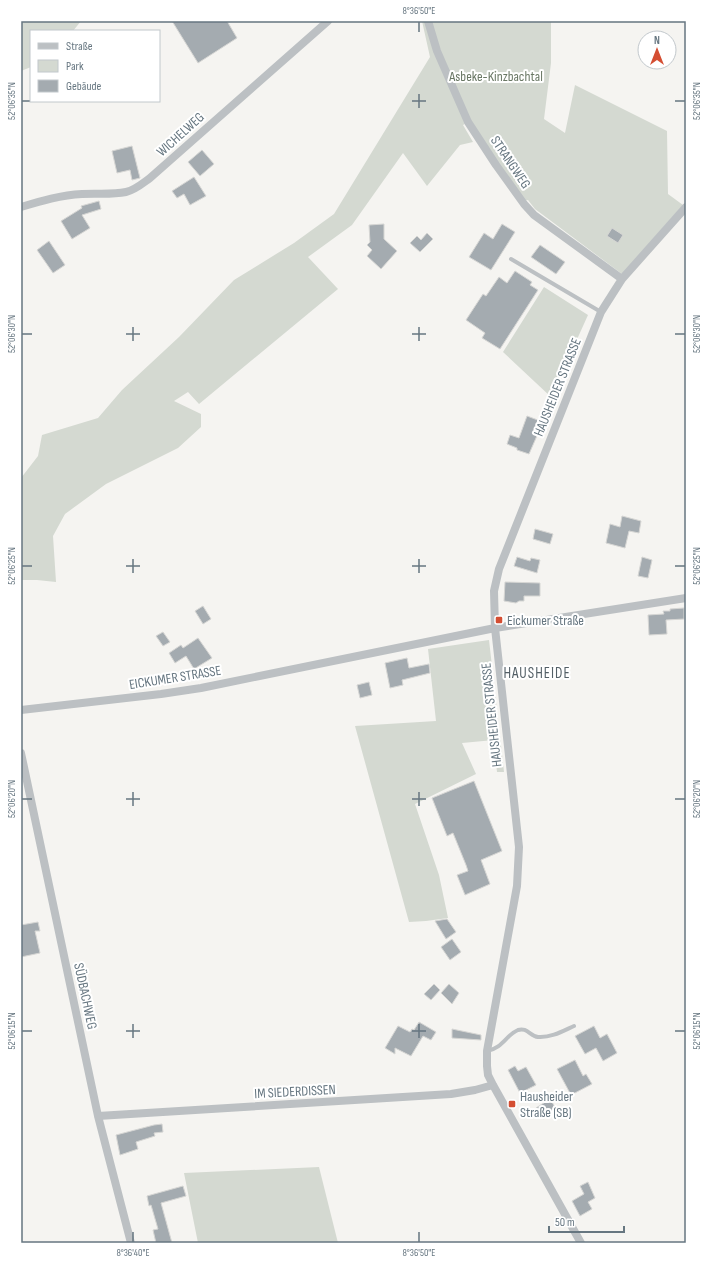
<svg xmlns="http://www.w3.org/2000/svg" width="707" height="1264" font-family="'Sofia Sans Condensed',sans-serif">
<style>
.green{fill:#d4d9d1}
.building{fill:#a4abb0;stroke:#d6d6d4}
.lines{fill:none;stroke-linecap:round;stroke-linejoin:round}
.service{stroke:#bcc0c3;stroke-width:4}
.minor{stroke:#bcc0c3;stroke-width:8}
.ticks{fill:none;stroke:#667680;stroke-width:1.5}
.poi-dot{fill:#d44e32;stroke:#fff;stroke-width:1.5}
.labels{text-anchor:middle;stroke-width:4;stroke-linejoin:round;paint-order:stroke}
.park-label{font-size:14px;fill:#697764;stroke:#fff}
.street-label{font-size:14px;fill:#667680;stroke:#fff}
.poi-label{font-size:14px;fill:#667680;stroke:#fff;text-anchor:start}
.neighbourhood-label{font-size:15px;letter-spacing:1px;fill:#535f66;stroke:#fff}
.neatline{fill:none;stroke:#667680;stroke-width:1.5}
.ticks-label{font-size:10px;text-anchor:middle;fill:#667680}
</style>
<rect width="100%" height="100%" fill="#f5f4f1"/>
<path class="green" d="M21,21H81L73,31H31V67L21,71Z
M422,21H551V63L544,119L565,133L575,85L667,131L668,194L683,205L622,274L535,209L528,200L524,201L468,122L463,125L473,142L460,145L427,186L403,153L352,225L308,257L338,289L199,404L188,392L174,401L201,414V427L178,448L106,484L65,514L53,536L56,582L37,580H21V478L38,456L42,435L98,418L122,390L179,337L234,280L294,243L334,214L430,57Z
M544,287L588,315L551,397L503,352Z
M489,640L504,772H497L494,740L462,743L476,774L415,804L439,875L448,918L426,921L409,922L355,726L436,721L428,649Z
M319,1167L338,1243H198L184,1173Z"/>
<path class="building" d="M172,21H227L237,38L198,63Z
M132,146L140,178L132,180L130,170L117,173L112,151Z
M202,150L214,164L200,176L188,162Z
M194,177L206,196L190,205L184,194L177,198L172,191Z
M99,201L101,209L82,215L90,228L72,239L61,221L82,208L81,206Z
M384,224V239L397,251L381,269L367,256L372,250L367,245L370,242L369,225Z
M502,224L515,232L491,270L469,257L484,233L493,239Z
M612,228L623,235L618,243L607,236Z
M427,233L433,239L420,252L410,243L417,236L421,240Z
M49,241L65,265L53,273L37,250Z
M540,245L565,262L556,274L531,257Z
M515,271L532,282L530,285L538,290L500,349L482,338L485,333L466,320L483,294L486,296L499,277L507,283Z
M527,416L543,422L529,454L517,450V448L507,444L510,435L519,438Z
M622,516L641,521L639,533L629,531L625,548L606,543L610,524L620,527Z
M535,529L553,534L550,544L533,539Z
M517,557L530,561L531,558L540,560L537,573L514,566Z
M642,557L652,560L648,578L638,576Z
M505,582L540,583V596H524V601H519L516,603L504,601Z
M203,606L211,619L203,624L195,611Z
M684,608V619L666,620L667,634L649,635L648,615L664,614L663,611H670V609Z
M163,632L170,642L163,646L156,636Z
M198,638L212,658L194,669L186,656L175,663L169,653L181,645L183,648Z
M407,658L409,668L429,664L430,673L402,680L403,685L390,688L385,663Z
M369,682L372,695L360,698L357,685Z
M474,781L502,851L481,860L490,884L465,895L457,875L468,871L466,865L453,833L447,836L432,798Z
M447,919L456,932L446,939L435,921Z
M38,922L40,931H35L40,953L21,957V925Z
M452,939L461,952L450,960L441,947Z
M434,984L440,990L431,1000L424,994Z
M449,984L459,993L452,1004L441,993Z
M419,1022L436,1032L431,1040L423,1036L411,1056L395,1048V1054L385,1048L398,1026L410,1032L412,1029L414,1030Z
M594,1026L600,1038L607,1034L617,1053L603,1061L596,1048L585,1054L575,1036Z
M452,1029L481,1035V1040L452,1038Z
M575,1060L583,1076L586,1074L592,1084L571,1095L557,1069Z
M515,1066L518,1071L526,1067L536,1085L520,1093L508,1070Z
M550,1099L557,1110L543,1119L536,1108Z
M162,1124L163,1132L154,1133L155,1136L136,1142L138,1149L120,1155L116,1135L154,1125Z
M588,1182L595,1198L588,1202L592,1209L580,1216L572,1201L584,1194L580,1186Z
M183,1186L186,1196L161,1203L172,1243H156L153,1230L158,1229L151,1205L149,1206L147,1196Z"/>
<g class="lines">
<path class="service" d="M511,259L601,312
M487,1051C503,1048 506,1035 518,1030C527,1027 530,1036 538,1037C551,1038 563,1031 574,1026"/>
<path class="minor" d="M428,21L437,51L468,122L496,165L524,204L534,215L622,279
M21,207C41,201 61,195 82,194C97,193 111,195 126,192C135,190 143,183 150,178L328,21
M21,710L161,694L201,688L495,628L686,598
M21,753L98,1116L131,1243
M98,1116L451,1094L475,1090L493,1085
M581,1243L493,1085L488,1075L487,1066V1051L517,886L519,847L495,628L494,591L499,569L601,312L622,279L686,207"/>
</g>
<path class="ticks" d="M419,22V32M419,94V108M22,101H32M412,101H426M675,101H685M133,327V341M419,327V341M22,334H32M126,334H140M412,334H426M675,334H685M133,559V573M419,559V573M22,566H32M126,566H140M412,566H426M675,566H685M133,792V806M419,792V806M22,799H32M126,799H140M412,799H426M675,799H685M133,1024V1038M419,1024V1038M22,1031H32M126,1031H140M412,1031H426M675,1031H685M133,1232V1242M419,1232V1242"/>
<g class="poi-dot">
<rect x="495" y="616" width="8" height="8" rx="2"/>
<rect x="508" y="1100" width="8" height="8" rx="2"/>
</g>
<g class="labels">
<g class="park-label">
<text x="496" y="81">Asbeke-Kinzbachtal</text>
</g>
<g class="street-label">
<text transform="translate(180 134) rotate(-42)" y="5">WICHELWEG</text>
<text transform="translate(511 162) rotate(56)" y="5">STRANGWEG</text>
<text transform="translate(557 387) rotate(-68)" y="5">HAUSHEIDER STRASSE</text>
<text transform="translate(175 677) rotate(-9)" y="5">EICKUMER STRASSE</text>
<text transform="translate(491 715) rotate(-96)" y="5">HAUSHEIDER STRASSE</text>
<text transform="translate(86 996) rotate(78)" y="5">SÜDBACHWEG</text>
<text transform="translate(295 1091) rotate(-3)" y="5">IM SIEDERDISSEN</text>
</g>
<g class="poi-label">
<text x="507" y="625">Eickumer Straße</text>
<text x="520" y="1101">Hausheider<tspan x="520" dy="16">Straße (SB)</tspan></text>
</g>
<g class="neighbourhood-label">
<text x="537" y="678">HAUSHEIDE</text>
</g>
</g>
<rect width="707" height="1264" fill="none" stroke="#ffffff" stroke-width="44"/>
<rect x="30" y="30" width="130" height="72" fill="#ffffff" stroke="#c2c8cc"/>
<rect x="38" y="43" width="20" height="6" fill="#bcc0c3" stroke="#c2c8cc"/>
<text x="66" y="50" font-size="12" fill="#667680">Straße</text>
<rect x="38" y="60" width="20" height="12" fill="#d4d9d1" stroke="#c2c8cc"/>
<text x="66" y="70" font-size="12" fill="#667680">Park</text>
<rect x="38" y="80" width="20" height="12" fill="#a4abb0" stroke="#c2c8cc"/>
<text x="66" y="90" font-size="12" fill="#667680">Gebäude</text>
<g transform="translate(657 50)"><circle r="19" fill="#ffffff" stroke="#c2c8cc"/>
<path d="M0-3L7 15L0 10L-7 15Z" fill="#d44e32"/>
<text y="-6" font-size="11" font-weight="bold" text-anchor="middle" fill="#667680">N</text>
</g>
<path d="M549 1226v6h75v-6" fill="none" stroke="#667680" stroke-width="2"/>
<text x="555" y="1226" font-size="12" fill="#667680" stroke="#ffffff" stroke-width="3" paint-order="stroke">50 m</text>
<rect x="22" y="22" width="663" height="1220" class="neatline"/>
<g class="ticks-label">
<text x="419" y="14">8°36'50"E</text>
<text transform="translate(11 101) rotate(-90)" y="4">52°06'35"N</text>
<text transform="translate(696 101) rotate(-90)" y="4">52°06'35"N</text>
<text transform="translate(11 334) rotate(-90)" y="4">52°06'30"N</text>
<text transform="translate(696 334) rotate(-90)" y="4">52°06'30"N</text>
<text transform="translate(11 566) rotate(-90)" y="4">52°06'25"N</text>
<text transform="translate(696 566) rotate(-90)" y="4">52°06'25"N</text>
<text transform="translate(11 799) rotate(-90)" y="4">52°06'20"N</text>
<text transform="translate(696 799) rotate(-90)" y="4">52°06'20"N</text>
<text transform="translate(11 1031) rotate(-90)" y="4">52°06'15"N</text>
<text transform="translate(696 1031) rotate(-90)" y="4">52°06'15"N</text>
<text x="133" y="1256">8°36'40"E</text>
<text x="419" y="1256">8°36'50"E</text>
</g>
</svg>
